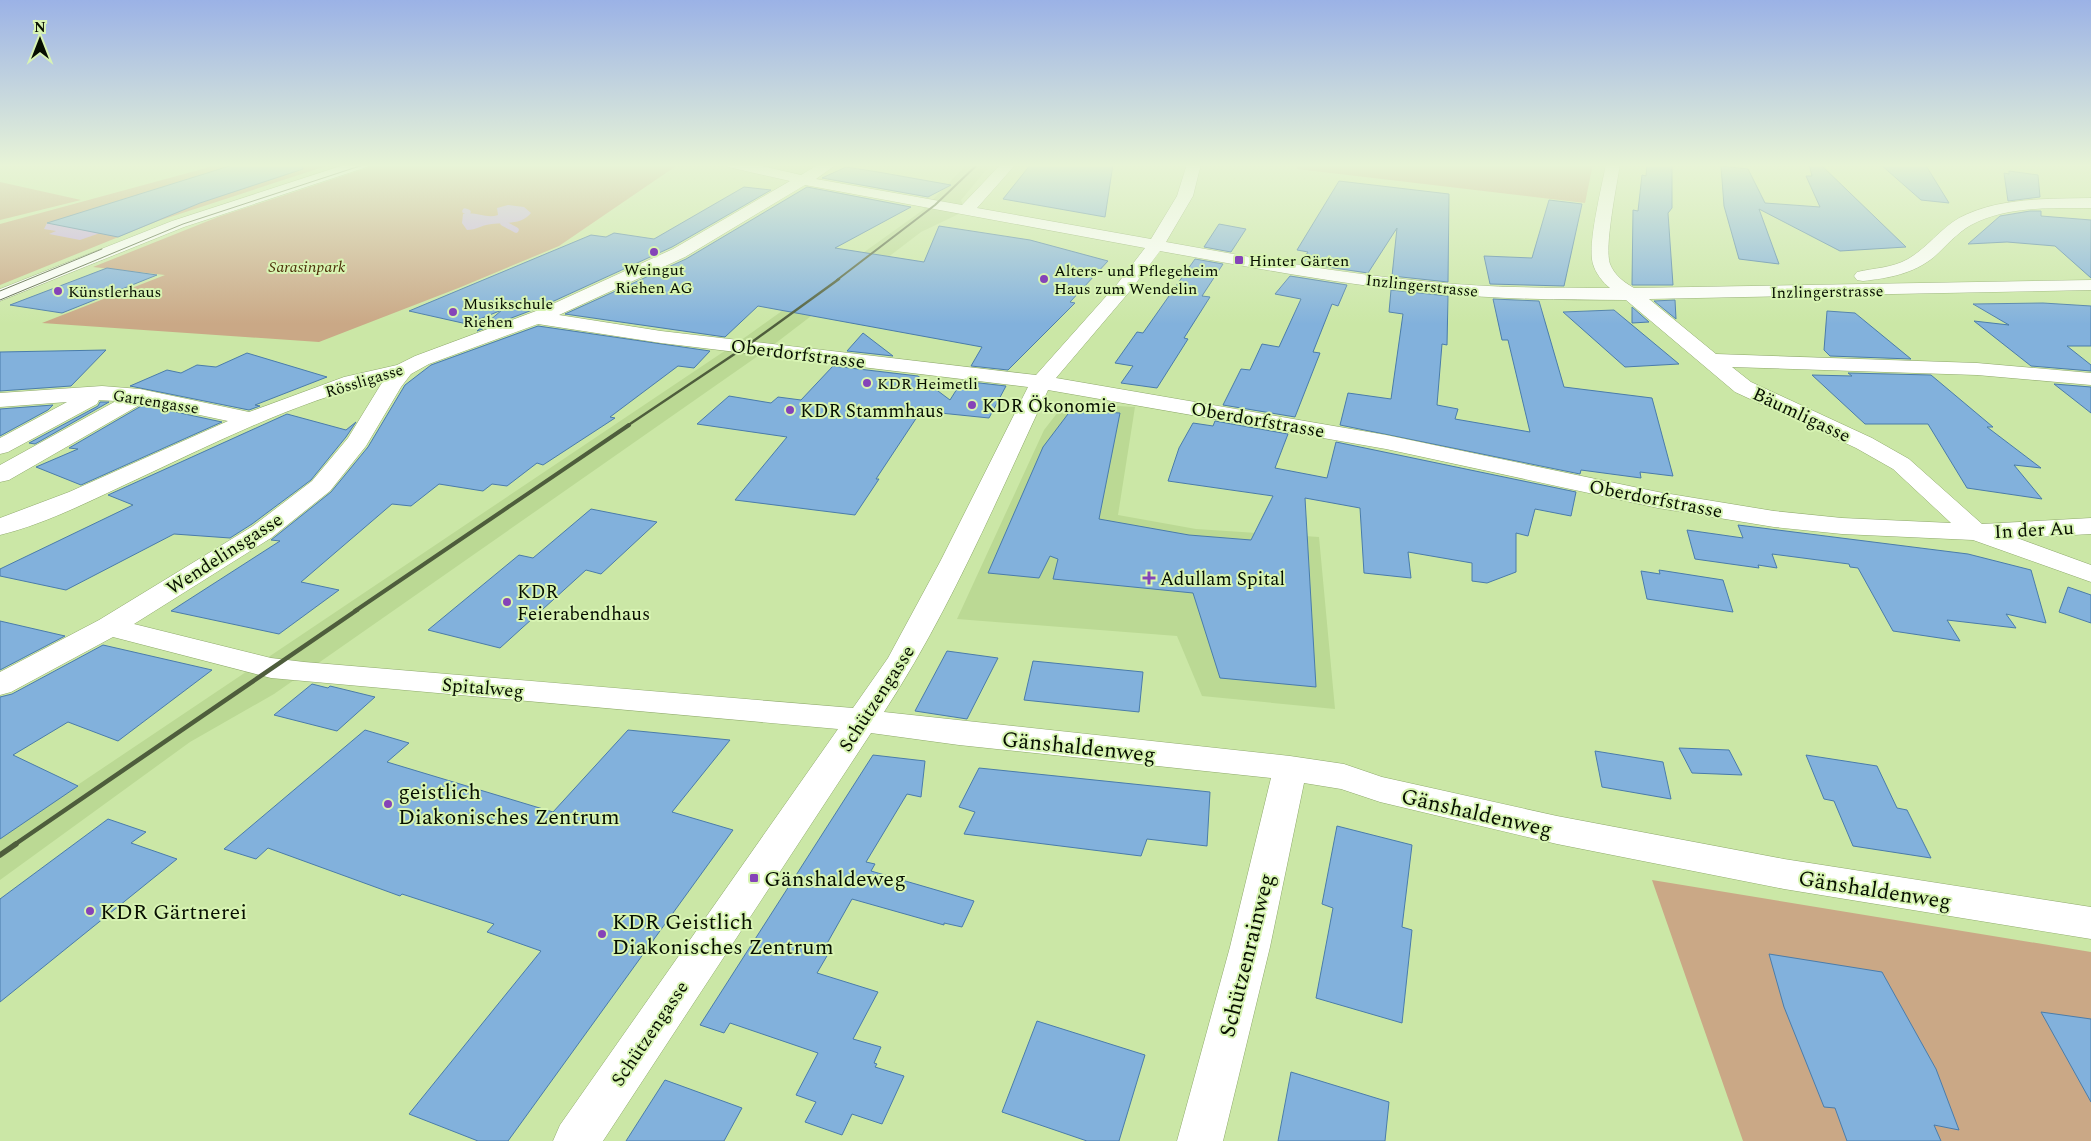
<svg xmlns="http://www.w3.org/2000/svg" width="2091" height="1141" font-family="Spectral,serif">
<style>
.built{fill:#bbd994}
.green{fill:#caa886}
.water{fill:#c8aee4}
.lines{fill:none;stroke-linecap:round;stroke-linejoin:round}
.stream{stroke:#c8aee4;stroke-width:5.5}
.building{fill:#82b1dc;stroke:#4a7caa}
.minor-casing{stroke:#8fa96c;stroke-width:1}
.major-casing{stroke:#8fa96c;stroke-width:1}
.minor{fill:#fff;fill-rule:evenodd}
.major{fill:#fff;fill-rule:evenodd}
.tram{stroke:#4e5d3c;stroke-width:1}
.rail-far4{stroke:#4e5d3c;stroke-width:2}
.rail-far3{stroke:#4e5d3c;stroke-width:2.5}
.rail-far2{stroke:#4e5d3c;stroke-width:4}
.rail-far1{stroke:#4e5d3c;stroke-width:4.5}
.rail{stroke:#4e5d3c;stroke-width:5.5}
.poi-dot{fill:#8543b8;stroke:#d8f4b3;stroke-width:2}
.labels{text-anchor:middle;stroke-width:4;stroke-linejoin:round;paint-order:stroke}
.far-poi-label{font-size:16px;fill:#070f00;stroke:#d8f4b3;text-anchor:start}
.far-park-label{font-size:16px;font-style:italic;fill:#4b2d07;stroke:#d8f4b3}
.far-street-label{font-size:16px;fill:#070f00;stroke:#d8f4b3}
.street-label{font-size:19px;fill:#070f00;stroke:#d8f4b3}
.poi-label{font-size:19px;fill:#070f00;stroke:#d8f4b3;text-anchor:start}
.near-street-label{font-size:22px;fill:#070f00;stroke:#d8f4b3}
.near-poi-label{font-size:22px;fill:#070f00;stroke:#d8f4b3;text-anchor:start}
</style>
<rect width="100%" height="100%" fill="#cbe7a6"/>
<path class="built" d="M967,164H991L961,200L965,211L921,232L768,349L274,694L190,742L0,880V837L747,336L923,210Z
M1065,403L1135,407L1118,515L1196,529L1319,537L1335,709L1202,696L1177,636L957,619L1044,430Z"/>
<path class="green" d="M221,164L329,165L158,221L0,285V224Z
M379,164H679L559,246L461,287L319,342L42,323L165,275L93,267L218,217Z
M1298,164H1593L1585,203L1297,169Z
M0,182L81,200L0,220Z
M1652,880L2091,952V1141H1743Z"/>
<path class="water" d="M508,205L524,207L531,213C520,227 500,221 486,225C478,227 475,230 467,230L462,223L463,214C476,211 486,219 498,215L497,208Z
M47,223L100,233L80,240L49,234L56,231L44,229Z"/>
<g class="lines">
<path class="stream" d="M465,211L468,212
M503,223L516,230"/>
</g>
<path class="building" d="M236,164H302L303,169L200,203L118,237L47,223Z
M1031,164H1113L1105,217L1003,199Z
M1647,164H1672V208L1668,213L1673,285H1632L1633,210L1638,211L1642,175L1646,176Z
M1809,164H1820L1906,247L1840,251L1759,209L1779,264L1739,259L1724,206L1721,166L1748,169L1765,203L1820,207L1806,176H1812Z
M1880,164H1925L1949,203L1921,200Z
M846,167L878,172L951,185L928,197L822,178Z
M2009,171L2038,175L2040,197L2008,201L2004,173L2009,174Z
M1339,181L1449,194L1448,282L1392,276L1397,228L1368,273L1300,263L1308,252L1297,250Z
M744,187L771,190L672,247L543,306L477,331L502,310L467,324L409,311L591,235L606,237L614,233L654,239Z
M807,187L911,207L835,248L924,262L939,226L1030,240L1108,261L1070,302L1075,303L1008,370L971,366L982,347L758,306L725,337L565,314L686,259Z
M1549,200L1582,204L1564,286L1490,284L1484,256L1532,258Z
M2030,211H2041V216L2091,220V278L2055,246L2007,242L1968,244L2000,216Z
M1219,224L1246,229L1231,252L1204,247Z
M1195,259L1223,264L1202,296L1210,297L1184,338L1188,339L1157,388L1121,383L1133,366L1115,363L1137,332L1143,333Z
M107,268L157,275L62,313L10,305Z
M1290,276L1347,285L1338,306L1332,304L1313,352L1320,353L1295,417L1223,405L1241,369L1250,370L1262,344L1279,347L1301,299L1275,294Z
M1391,290L1448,296L1447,345L1442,344L1437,405L1458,409L1455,419L1530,432L1508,340H1502L1493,299L1539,301L1564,387L1652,398L1673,476L1640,472L1641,478L1581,470L1580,474L1340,425L1348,393L1391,399L1403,314L1389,312Z
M1675,300L1676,319L1654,301Z
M2043,303L2091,306V346H2067L2091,365V371L2031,366L1974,321L2009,325L1973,304Z
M1632,307L1649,322L1632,323Z
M1614,310L1679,364L1625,367L1563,312Z
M1827,311L1855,313L1911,359L1830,356L1824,350Z
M538,326L710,351L694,368L678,366L610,417L615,418L543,465L537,463L507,486L492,484L483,491L439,484L411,506L392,504L301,582L339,590L279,634L171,611L280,541L271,540L331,492L368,447L405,385L431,365Z
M863,333L893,356L847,351Z
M106,350L71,386L0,391V352Z
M247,353L327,377L255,405L260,406L249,410L130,386L167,370L181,373L197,365L216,367Z
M833,366L918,376L950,400L962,381L1006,386L989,418L921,411L876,479H879L855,515L735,500L787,437L697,424L729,396L771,403L778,397L801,400Z
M1848,373L1931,375L1993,427H1987L2041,468L2014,465L2042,499L1967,488L1928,424H1865L1812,375L1852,376Z
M2054,384L2091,387V413Z
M100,402H109L35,444L29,443L98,406Z
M53,405L48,410L0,436V409Z
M143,405L222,422L81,485L36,467L78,449L69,448Z
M1071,410L1120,413L1099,519L1189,535L1251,540L1273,496L1168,481L1179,448L1193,423L1213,426L1215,421L1288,434L1275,468L1327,478L1336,442L1576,492L1571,516L1535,509L1528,536L1516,533V572L1487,583L1472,581V563L1408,552L1411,578L1364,573L1360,508L1305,498L1316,687L1220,678L1193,593L1053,579L1058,559L1050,556L1039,578L988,573L1043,447Z
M287,414L346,430L356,422L346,437L311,480L252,524L230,538L174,534L66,590L0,576V569L133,505L108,495Z
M591,509L657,522L601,574L586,570L500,648L428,630L519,555L533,558Z
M1738,525L1968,554L2031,570L2046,623L2006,614L2016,628L1947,620L1960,641L1893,631L1858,568L1850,567L1849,564L1772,554L1777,568L1758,565L1759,568L1695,559L1687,530L1743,538Z
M1659,570L1723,580L1733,612L1647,599L1641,571L1660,574Z
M2068,587L2091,595V623L2059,612Z
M0,621L65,636L0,670Z
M103,645L212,670L118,741L68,722L13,755L78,786L0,839V697L12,694Z
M947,651L998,658L967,719L915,711Z
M1033,661L1143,672L1139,712L1024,700Z
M312,684L328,688L330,686L375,697L337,731L274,715Z
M365,730L409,743L387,762L553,812L628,730L730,740L672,812L733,830L508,1141H478L409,1114L541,951L487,932L494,924L402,894L400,896L268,848L256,859L224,849Z
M1679,748L1729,750L1742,775L1692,773Z
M1595,751L1663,762L1671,799L1602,787Z
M873,755L925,761L921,797L907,794L866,862L875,864L871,871L974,901L962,927L944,923V925L852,899L825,947L831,949L817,973L878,992L853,1039L881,1047L874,1063L877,1064L875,1067L904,1076L882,1124L852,1114L842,1135L805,1122L816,1102L796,1095L818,1053L730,1023L724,1033L700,1025Z
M1806,755L1877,766L1897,808L1907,810L1931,858L1853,846L1834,801L1824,799Z
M979,768L1210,792L1207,846L1147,839L1141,856L964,834L975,812L959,807Z
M108,819L146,832L131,843L177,859L0,1002V899Z
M1337,826L1412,845L1402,927L1412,930L1402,1023L1316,998L1333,908L1322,904Z
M1769,954L1882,972L1936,1069L1959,1130L1934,1125L1941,1141H1847L1835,1108L1824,1107L1784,1007Z
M2041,1012L2091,1019V1102Z
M1037,1021L1145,1055L1119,1141H1087L1002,1112Z
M1291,1072L1389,1102L1385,1141H1278Z
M665,1080L742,1108L724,1141H626Z"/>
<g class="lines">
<g class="minor-casing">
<path id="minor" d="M726,164H753L801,175L819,164H837L816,179L962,205L1001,164H1016L977,208L1151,239L1177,196L1187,164H1201L1193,196L1166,242C1254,258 1343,274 1432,282C1491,288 1551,288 1610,288C1603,283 1595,272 1593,264C1587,245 1602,186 1606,164H1620C1617,185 1604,247 1610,264C1615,276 1624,282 1634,288L2091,280V290L1649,299L1716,354L1977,363L2091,373V385L1977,375L1732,367L1751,382L1872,438L1909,459L1982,524L2091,518V534L2017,538L2091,565V582L1973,540L1842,534L1774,527L1658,508L1386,449L1048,390C997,499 950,611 884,712L1290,756L1344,764L1382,777L1557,816L1784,859L2091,907V939L1784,889L1557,844L1380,802L1341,789L1304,783L1270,947L1223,1141H1177L1230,947L1271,778L959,745L871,733L603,1141H553L560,1125L838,729L271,678L113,637L11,692L0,695V672L99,620L253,526L312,481L348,438L383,381C292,402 205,448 120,487C82,505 41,525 0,535V518L69,492L228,421L143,403L9,480L0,482V465L116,401L99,400L97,404L8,452L0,454V438L67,402L0,407V393L102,386L140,389L249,412L344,377L397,365L415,356L544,308L673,249L790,181L728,167ZM805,185L1145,248L1118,283L1036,375L661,331L559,315L685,257ZM1160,251C1250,267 1342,285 1433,293C1497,299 1562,300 1626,300L1735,392L1856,448L1893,469L1951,523L1842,518L1774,511L1658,492L1386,435L1056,378L1130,291ZM538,324L661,343L1028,387L941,560L888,658L853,708L304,662L271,658L134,624L271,538L330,491L366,446L401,387L411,374L429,364Z
M2091,198V208C2052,208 2006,206 1971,225C1957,233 1946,246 1934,257C1913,274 1889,278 1863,281L1857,280L1854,276L1857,272C1874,268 1892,268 1908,259C1927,248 1940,229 1959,218C1998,197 2048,199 2091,198Z"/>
</g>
<g class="major-casing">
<path id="major" d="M347,164H369L367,167L184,227L0,301V289L172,221Z"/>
</g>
<use href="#minor" class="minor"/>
<use href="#major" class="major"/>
<path class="tram" d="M0,291L102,249
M0,300L183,224L366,164"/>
<path class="rail-far4" d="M837,280L935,205L978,164"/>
<path class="rail-far3" d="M627,426L745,347L839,279"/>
<path class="rail-far2" d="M355,611L629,425"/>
<path class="rail-far1" d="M14,845L357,610"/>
<path class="rail" d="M0,855L16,844"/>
</g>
<linearGradient id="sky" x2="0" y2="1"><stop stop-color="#9bb2e6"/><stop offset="0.51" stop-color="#e8f4d7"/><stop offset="1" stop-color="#e8f4d7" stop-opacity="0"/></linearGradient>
<rect width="2091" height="324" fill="url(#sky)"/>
<g class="poi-dot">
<circle cx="654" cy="252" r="5"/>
<rect x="1234" y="255" width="10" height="10" rx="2.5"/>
<circle cx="1044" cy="279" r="5"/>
<circle cx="58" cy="291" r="5"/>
<circle cx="453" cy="312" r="5"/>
<circle cx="867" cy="383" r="5"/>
<circle cx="972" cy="405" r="5"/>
<circle cx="790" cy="410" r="5"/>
<path d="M1146.5 570.5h5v5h5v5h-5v5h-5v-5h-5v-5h5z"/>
<circle cx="507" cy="602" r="5"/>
<circle cx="388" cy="804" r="5"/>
<rect x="749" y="873" width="10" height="10" rx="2.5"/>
<circle cx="90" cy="911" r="5"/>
<circle cx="602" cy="934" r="5"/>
</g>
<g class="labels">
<g class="far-poi-label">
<text x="1249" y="266">Hinter Gärten</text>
<text x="654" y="275" text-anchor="middle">Weingut<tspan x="654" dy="18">Riehen AG</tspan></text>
<text x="1054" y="276">Alters- und Pflegeheim<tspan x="1054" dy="18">Haus zum Wendelin</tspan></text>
<text x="68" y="297">Künstlerhaus</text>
<text x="463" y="309">Musikschule<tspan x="463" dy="18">Riehen</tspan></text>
<text x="877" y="389">KDR Heimetli</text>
</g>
<g class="far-park-label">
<text x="307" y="272">Sarasinpark</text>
</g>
<g class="far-street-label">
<text transform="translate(1422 285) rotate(6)" y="6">Inzlingerstrasse</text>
<text transform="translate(1827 291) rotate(-1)" y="6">Inzlingerstrasse</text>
<text transform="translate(364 380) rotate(-17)" y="6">Rössligasse</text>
<text transform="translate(156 401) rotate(9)" y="6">Gartengasse</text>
</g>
<g class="street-label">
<text transform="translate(798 353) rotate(7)" y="7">Oberdorfstrasse</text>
<text transform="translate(1802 414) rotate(25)" y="7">Bäumligasse</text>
<text transform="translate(1258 419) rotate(10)" y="7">Oberdorfstrasse</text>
<text transform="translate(1656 498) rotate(11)" y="7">Oberdorfstrasse</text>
<text transform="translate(2034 529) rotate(-3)" y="7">In der Au</text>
<text transform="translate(224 553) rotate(-33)" y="7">Wendelinsgasse</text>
<text transform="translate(483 687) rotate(5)" y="7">Spitalweg</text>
<text transform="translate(876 698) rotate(-57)" y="7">Schützengasse</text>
<text transform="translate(649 1033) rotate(-56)" y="7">Schützengasse</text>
</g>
<g class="poi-label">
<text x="982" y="412">KDR Ökonomie</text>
<text x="800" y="417">KDR Stammhaus</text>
<text x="1160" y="585">Adullam Spital</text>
<text x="517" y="598">KDR<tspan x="517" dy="22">Feierabendhaus</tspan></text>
</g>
<g class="near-street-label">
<text transform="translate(1079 746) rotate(6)" y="8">Gänshaldenweg</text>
<text transform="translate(1477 812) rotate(13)" y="8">Gänshaldenweg</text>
<text transform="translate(1875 889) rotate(9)" y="8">Gänshaldenweg</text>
<text transform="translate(1246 955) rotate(-76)" y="8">Schützenrainweg</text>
</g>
<g class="near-poi-label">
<text x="398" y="799">geistlich<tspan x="398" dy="25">Diakonisches Zentrum</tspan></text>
<text x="764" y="886">Gänshaldeweg</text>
<text x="100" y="919">KDR Gärtnerei</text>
<text x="612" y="929">KDR Geistlich<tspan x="612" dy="25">Diakonisches Zentrum</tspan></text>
</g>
</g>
<g transform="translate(40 40)" stroke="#d8f4b3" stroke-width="4" paint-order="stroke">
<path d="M0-4L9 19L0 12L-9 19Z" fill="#070f00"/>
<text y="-8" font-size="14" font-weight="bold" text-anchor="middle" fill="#070f00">N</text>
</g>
</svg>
